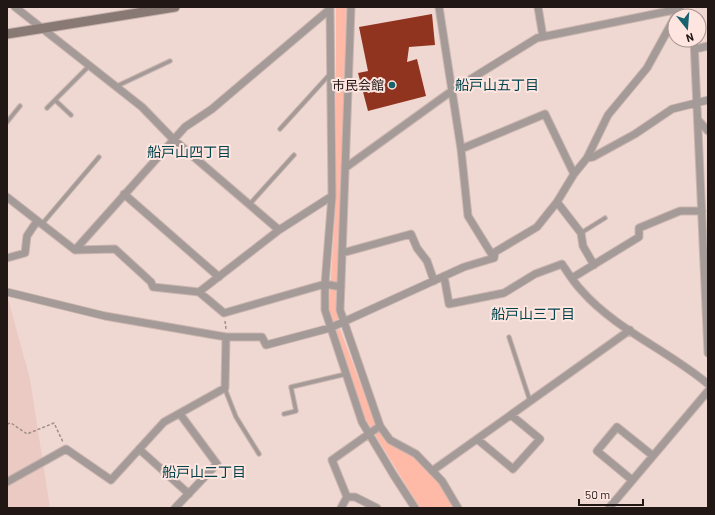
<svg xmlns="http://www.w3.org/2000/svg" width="715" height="515" font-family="Barlow,'Noto Sans JP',sans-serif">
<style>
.built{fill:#eacac2}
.green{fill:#ffb9a7}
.building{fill:#90341f}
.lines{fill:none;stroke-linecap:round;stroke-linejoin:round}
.lane-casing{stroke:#cbb5b0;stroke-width:5.5}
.street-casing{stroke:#cbb5b0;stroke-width:9}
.secondary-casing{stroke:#cbb5b0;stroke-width:11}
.path{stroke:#a18f8a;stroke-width:1.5;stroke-dasharray:3 2;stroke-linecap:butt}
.lane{stroke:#a49a97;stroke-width:3.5}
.street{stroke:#a49a97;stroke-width:7}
.secondary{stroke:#887975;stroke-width:9}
.poi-dot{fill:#16626d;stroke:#fee5df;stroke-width:1.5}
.labels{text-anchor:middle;stroke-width:4;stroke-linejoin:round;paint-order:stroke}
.poi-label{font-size:13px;fill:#211816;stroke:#fee5df;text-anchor:end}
.neighbourhood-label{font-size:14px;fill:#02434c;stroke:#fee5df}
</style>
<rect width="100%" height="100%" fill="#f0d8d2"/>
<path class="built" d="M7,295L30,379L50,508H7Z"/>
<path class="green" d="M336,7H347L338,320L335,325L329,309L336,198Z
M340,329L377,428L390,442L416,457L439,483L453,508H420L366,420L335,331Z"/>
<path class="building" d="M432,14L435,45L409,47L407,62L417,59L426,96L368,111L358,73L368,71L359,27Z"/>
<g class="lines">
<g class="lane-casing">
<path id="lane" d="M117,86L170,61
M55,100L71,115
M47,108L89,66
M7,122L20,106
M280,129L330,74
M249,205L294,155
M42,224L99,157
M581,233L605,218
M509,337L530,401
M225,389L236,417L259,454
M284,414L296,411L291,387L346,374"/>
</g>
<g class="street-casing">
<path id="street" d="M15,7L142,107L173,139L279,230
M330,7L332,196L325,284V310L362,422L393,474L415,508
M351,7L340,310L380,426L390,440L416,454L442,481L458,508
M439,7L461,149L545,114L574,174
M538,7L543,37
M678,7L683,16
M694,40L708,353
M695,49L708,46
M699,121L708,131
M461,149L468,216L494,258
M587,158L593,157L635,134L672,109L708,100
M345,168L453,90L537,38L679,9
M124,194L219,277
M7,197L75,250L115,249L151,282L153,287L199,292L224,313L325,284L341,287
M557,202L581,233L583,246L594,265
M75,250L185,127L212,109L330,9
M342,253L411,234L417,248L427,261L434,281
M7,258L25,253L27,236L37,221
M444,276L449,304L504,293L535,274L562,264C568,273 574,283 582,291C615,329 669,351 708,384
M572,278L639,237V228L680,211H702
M7,292L105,316L226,337H262L266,345L330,328L464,267L494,258L495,252L537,227L557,202L574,174L587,158L608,115L647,68L675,17
M199,292L279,230L332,196
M477,439L513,469L540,439L511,415
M139,449L189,494
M432,471L630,330
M632,480L597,451L617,427L652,455
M7,482L66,449L111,480L164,422L225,388L226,337
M175,508L217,464L180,414
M341,508L347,497
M377,508L355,497H347L332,460L380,426
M609,508L708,391"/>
</g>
<g class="secondary-casing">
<path id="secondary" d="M7,34L175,7"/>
</g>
<path class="path" d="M225,321L226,329
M7,424L11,423L27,434L54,423L63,442"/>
<use href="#lane" class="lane"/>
<use href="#street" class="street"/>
<use href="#secondary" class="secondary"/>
</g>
<circle class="poi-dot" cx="392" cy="85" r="4"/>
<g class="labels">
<g class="poi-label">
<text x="384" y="90">市民会館</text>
</g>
<g class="neighbourhood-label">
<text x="497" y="90">船戸山五丁目</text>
<text x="189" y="157">船戸山四丁目</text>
<text x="533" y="319">船戸山三丁目</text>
<text x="204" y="477">船戸山二丁目</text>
</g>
</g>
<rect width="715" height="515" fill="none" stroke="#211816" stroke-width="16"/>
<g transform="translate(687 28) rotate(163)"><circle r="19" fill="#fee5df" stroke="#a6938f"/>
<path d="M0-3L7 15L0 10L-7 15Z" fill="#16626d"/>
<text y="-6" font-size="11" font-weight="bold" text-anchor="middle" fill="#211816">N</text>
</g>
<path d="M579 499v6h64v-6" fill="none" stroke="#211816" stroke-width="2"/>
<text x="585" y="499" font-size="12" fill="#211816" stroke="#fee5df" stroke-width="3" paint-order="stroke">50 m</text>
</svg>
